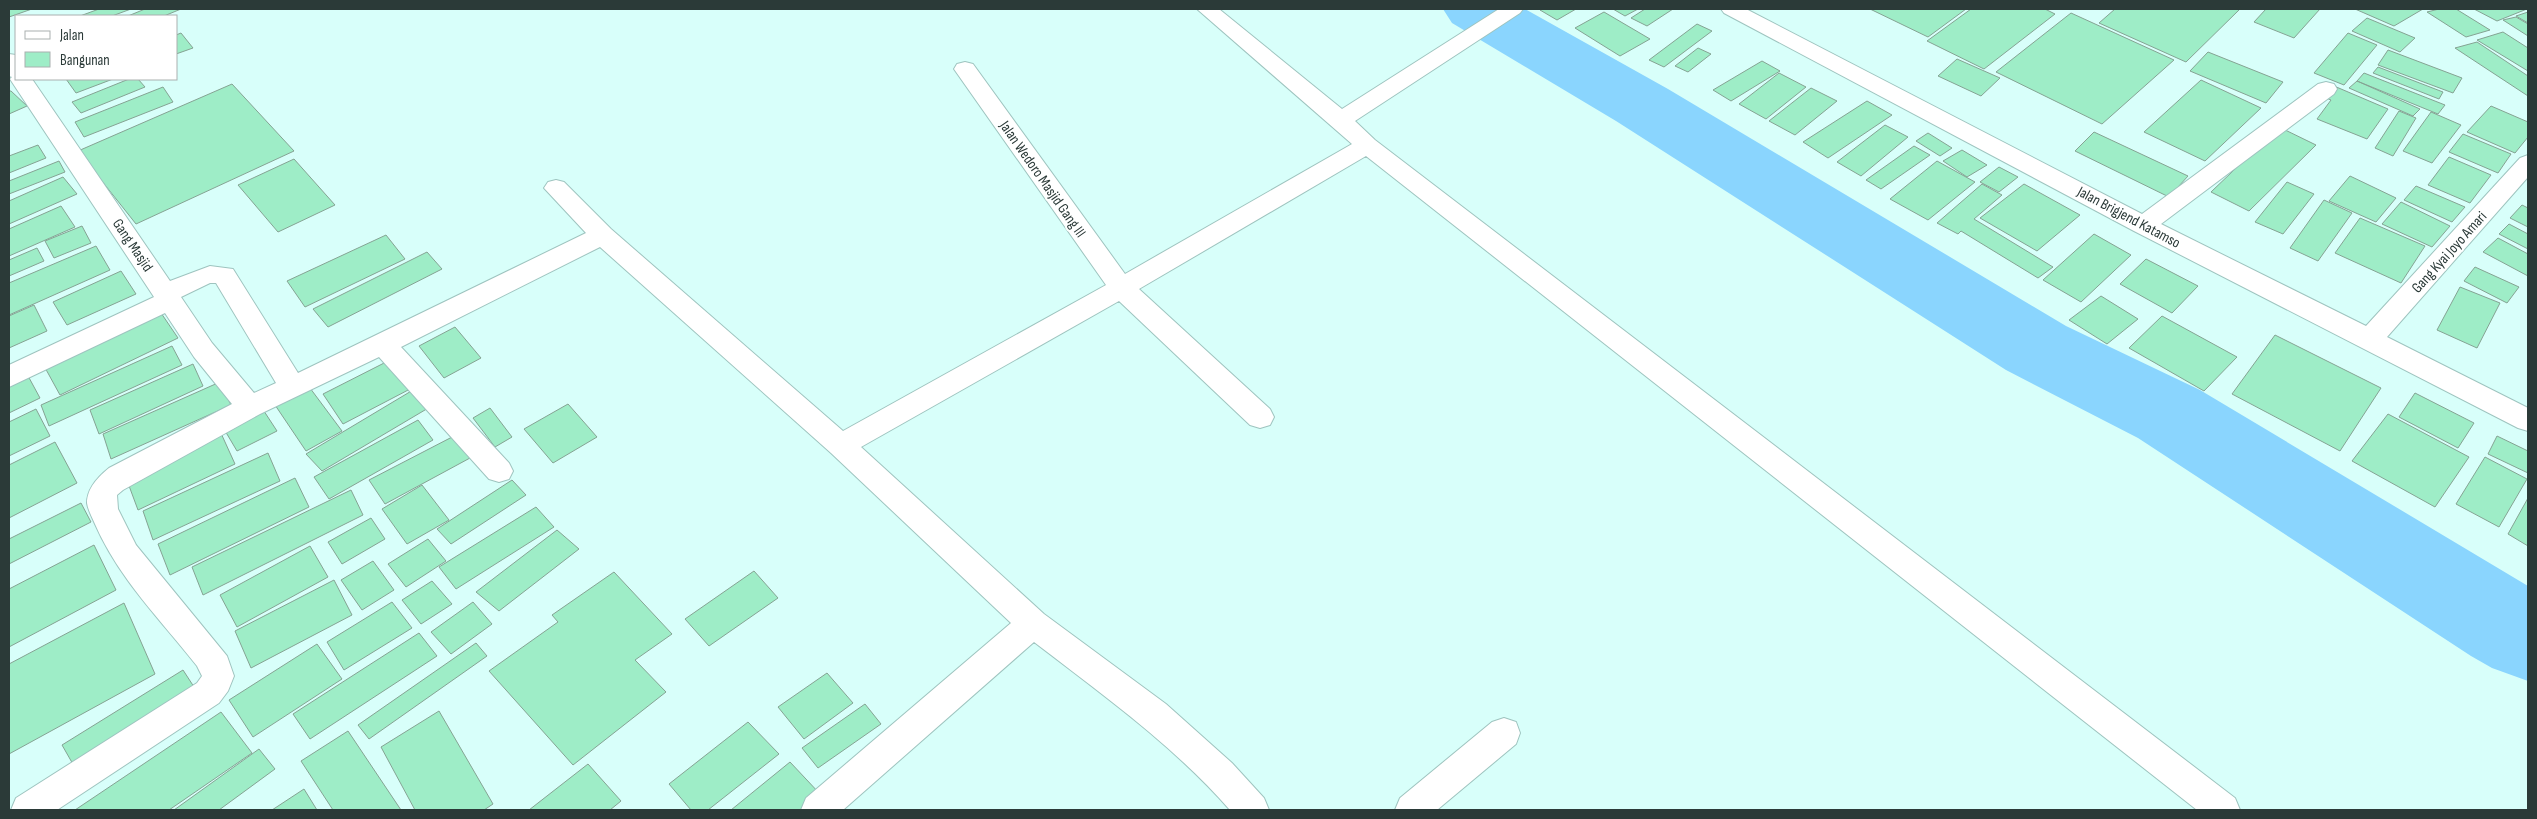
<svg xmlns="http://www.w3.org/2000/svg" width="2537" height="819" font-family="'Sofia Sans Condensed',sans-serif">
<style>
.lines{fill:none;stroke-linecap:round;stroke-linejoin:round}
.river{fill:#8ad5fe;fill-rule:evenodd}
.building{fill:#9eedc7;stroke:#85a393}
.minor-casing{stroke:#9ec4bf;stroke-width:2}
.minor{fill:#fff;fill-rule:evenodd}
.labels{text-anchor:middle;stroke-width:4;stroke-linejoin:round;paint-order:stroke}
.street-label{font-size:15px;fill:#2b3a38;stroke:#fff}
</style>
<rect width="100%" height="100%" fill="#d8fffa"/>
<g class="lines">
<path class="river" d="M1443,9H1525L1668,89L2066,326L2200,390L2528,586V681L2492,668L2471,656L2138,438L2006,370L1616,121L1452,23Z"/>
</g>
<path class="building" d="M9,9H32L9,17Z
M99,9H131L112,16H80Z
M145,9H181L164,16H128Z
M1543,9H1576L1557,20L1540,10Z
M1613,9H1638L1625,16Z
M1645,9H1673L1647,26L1631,18Z
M1870,9H1966L1928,37Z
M1971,9H2045L2055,14L1984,69L1927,41Z
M2115,9H2240L2186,62L2099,23Z
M2266,9H2320L2294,38L2254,22Z
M2355,9H2423L2394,26Z
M2439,9H2456L2490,30L2466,37L2427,12Z
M2474,9H2527L2497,21Z
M1604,12L1650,39L1620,56L1575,28Z
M2528,12V23L2516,16Z
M2071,13L2174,60L2102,124L1996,72Z
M2516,17L2528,24V36L2503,20Z
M2367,18L2415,38L2400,52L2352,31Z
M1697,24L1712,31L1664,67L1649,60Z
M2503,32L2528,48V71L2477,40Z
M181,33L193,48L176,54V35Z
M2348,33L2377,45L2344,85L2314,73Z
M2477,42L2528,76V96L2455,48Z
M1698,48L1711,54L1688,72L1675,66Z
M2388,50L2462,78L2453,93L2378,65Z
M2208,52L2283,82L2266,103L2190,71Z
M1957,59L2000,78L1981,96L1938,76Z
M1762,61L1780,71L1731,101L1713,90Z
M2378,67L2443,92L2439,99L2373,73Z
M1779,73L1806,87L1766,119L1739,104Z
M2364,73L2445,105L2438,114L2357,81Z
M66,79H113L76,93Z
M129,79H138L145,87L81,113L72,102Z
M2201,80L2261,108L2205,161L2144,132Z
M2357,81L2420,109L2413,116L2349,88Z
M232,84L294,151L136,224L78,151Z
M2334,86L2388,109L2367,139L2317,119L2331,100L2324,97Z
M163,87L173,102L84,137L75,122Z
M1811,88L1837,101L1795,135L1769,121Z
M9,91H11L27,106L9,114Z
M1867,101L1892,115L1828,158L1803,142Z
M2491,106L2528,122V137L2515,153L2467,132Z
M2399,111L2416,118L2393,156L2375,148Z
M2431,112L2461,125L2432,163L2403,151Z
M1885,125L1908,137L1861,176L1837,162Z
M2279,127L2316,145L2249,211L2211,192Z
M2094,132L2188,176L2169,197L2075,151Z
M1928,133L1952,148L1940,156L1916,141Z
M2463,134L2511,154L2498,173L2449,152Z
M38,145L46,158L9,173V156Z
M1914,146L1930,155L1881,189L1866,180Z
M1962,150L1987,165L1967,177L1943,161Z
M2449,157L2491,175L2470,203L2428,185Z
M294,159L335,205L278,232L238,185Z
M59,161L65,172L9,194V181Z
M1937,161L1975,182L1928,220L1890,199Z
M1999,167L2018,177L1999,192L1980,182Z
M2350,176L2396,198L2376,222L2329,201Z
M63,177L77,194L9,224V201Z
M2287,182L2314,194L2283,234L2255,222Z
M1982,184L2002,195L1974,219L2053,267L2038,278L1961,231L1958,234L1937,223Z
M2024,184L2080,215L2037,251L1980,218Z
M2416,186L2465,207L2452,222L2404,200Z
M2324,200L2352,213L2318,261L2290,248Z
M2401,202L2450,226L2432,247L2382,224Z
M2522,205L2528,208V227L2510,218Z
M61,206L75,227L9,256V229Z
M2360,218L2425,246L2401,283L2335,253Z
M2509,224L2528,234V249L2499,234Z
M82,226L91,243L54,258L45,241Z
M2094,234L2131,255L2081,302L2043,280Z
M386,235L405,259L305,307L287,281Z
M2498,238L2528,254V276L2483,252Z
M96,246L110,270L9,315V283Z
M37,248L44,261L9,276V260Z
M427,252L442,269L328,327L313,309Z
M2146,259L2198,286L2172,313L2120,284Z
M2475,267L2519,287L2507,303L2464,281Z
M121,271L136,294L67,325L53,302Z
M2460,287L2500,303L2477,348L2437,330Z
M2101,296L2138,319L2107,344L2069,320Z
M34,305L47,331L9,348V316Z
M159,310L178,338L60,395L43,364Z
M2162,316L2237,357L2204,391L2129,348Z
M455,327L481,358L444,378L419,346Z
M2275,335L2381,388L2340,451L2232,394Z
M172,346L182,365L49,426L41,405Z
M392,359L412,388L343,424L323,394Z
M193,364L203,386L99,434L90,410Z
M27,374L40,398L9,413V383Z
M220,382L231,405L111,459L103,434Z
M307,384L342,431L306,451L273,402Z
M413,390L430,407L322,471L306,454Z
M2415,393L2474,423L2458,448L2399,417Z
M568,404L597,437L553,463L524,429Z
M260,405L277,431L237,451L221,424Z
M490,408L512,437L495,447L473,418Z
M36,409L50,436L9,456V422Z
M2388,414L2469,457L2435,507L2352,461Z
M418,420L433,440L329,499L314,477Z
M220,431L235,464L138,510L125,475Z
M454,436L470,458L385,504L369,480Z
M2497,436L2528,451V473L2488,454Z
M55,442L77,483L9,518V465Z
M268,453L280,481L153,540L143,511Z
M2485,457L2527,479L2499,527L2456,504Z
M295,478L309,507L170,575L158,544Z
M512,480L526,495L451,544L437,529Z
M422,485L449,520L407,544L382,509Z
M351,490L363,515L203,595L192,567Z
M2528,498V546L2508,534Z
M81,503L91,522L9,564V539Z
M536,507L554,527L456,589L439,567Z
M371,518L385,539L342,564L328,542Z
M557,530L579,549L499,611L476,592Z
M428,539L446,561L406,587L388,564Z
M94,545L116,590L9,647V589Z
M310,546L328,577L237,627L220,595Z
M373,561L394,590L362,610L341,580Z
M754,571L778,598L709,646L685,619Z
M614,572L672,634L635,660L666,692L573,765L489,671L558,622L552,615Z
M334,580L352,615L251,668L235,631Z
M432,581L452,604L421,624L402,600Z
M392,602L412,628L344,670L327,642Z
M473,602L492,624L451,654L431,632Z
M124,603L155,674L9,754V664Z
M419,633L437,656L310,739L293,714Z
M476,643L487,656L369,739L358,725Z
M317,644L342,679L253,737L229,700Z
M183,670L196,690L74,766L62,745Z
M827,673L853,703L804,739L778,707Z
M865,704L881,724L818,768L802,748Z
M439,711L493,804L484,810H415L381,747Z
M221,712L252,753L169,810H75Z
M748,722L779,754L708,810H691L669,784Z
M348,731L401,810H333L301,761Z
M259,749L275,769L219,810H174Z
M790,762L821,795L803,810H731Z
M588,764L621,801L610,810H529Z
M304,789L317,810H272Z"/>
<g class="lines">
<g class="minor-casing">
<path id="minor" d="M1197,9H1219L1342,109L1499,9H1523L1520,13L1355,121L1375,140L2235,798L2240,810H2197L1366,156L1139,289L1270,409L1274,417L1270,425L1260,428L1250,425L1119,301L861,447L1044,614L1166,704L1232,763L1264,798L1269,810H1230C1173,745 1103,695 1034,642L843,810H801L806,798L1011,623L831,453L600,247L401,347L509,463L513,471L509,479L499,482L489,479L379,357L260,414L123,490L117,495L118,509L136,545L227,656L234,676L228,691L219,703L57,810H11L16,798L197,683L202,676L197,666C161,620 119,579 95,524C92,517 88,510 87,503C87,488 99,476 109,468L232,404L194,357L165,313L9,387V365L154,297L10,79L12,77L9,76V54L16,55V79H32L170,281L210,266L233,269L298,373L586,233L544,188L548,182L556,180L564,182L611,229L843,431L1106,285L954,69L957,64L965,62L973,64L1125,274L1352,144ZM210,283H216L276,383L254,393L212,343L181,297Z
M1721,9H1746L2142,214L2318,84L2326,82L2334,84L2337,89L2334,94L2161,224L2366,326L2520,158L2528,155V177L2387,337L2528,408V431L2518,428L2134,231L1724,13Z
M1504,718L1516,722L1520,733L1516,744L1437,810H1395L1400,798L1492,722Z"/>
</g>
<use href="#minor" class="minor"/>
</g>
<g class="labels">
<g class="street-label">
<text transform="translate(1043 179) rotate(55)" y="5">Jalan Wedoro Masjid Gang III</text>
<text transform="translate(2129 217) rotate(28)" y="5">Jalan Brigjend Katamso</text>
<text transform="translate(133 245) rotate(56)" y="5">Gang Masjid</text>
<text transform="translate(2449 252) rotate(-48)" y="5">Gang Kyai Joyo Amari</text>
</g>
</g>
<rect width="2537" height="819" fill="none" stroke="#2b3a38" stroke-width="20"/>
<rect x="15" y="15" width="162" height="65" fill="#ffffff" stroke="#aab0af"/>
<rect x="25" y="31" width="25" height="8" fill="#ffffff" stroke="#aab0af"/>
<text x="60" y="40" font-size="15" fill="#2b3a38">Jalan</text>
<rect x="25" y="52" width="25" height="15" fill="#9eedc7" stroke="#aab0af"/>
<text x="60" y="65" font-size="15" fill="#2b3a38">Bangunan</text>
</svg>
